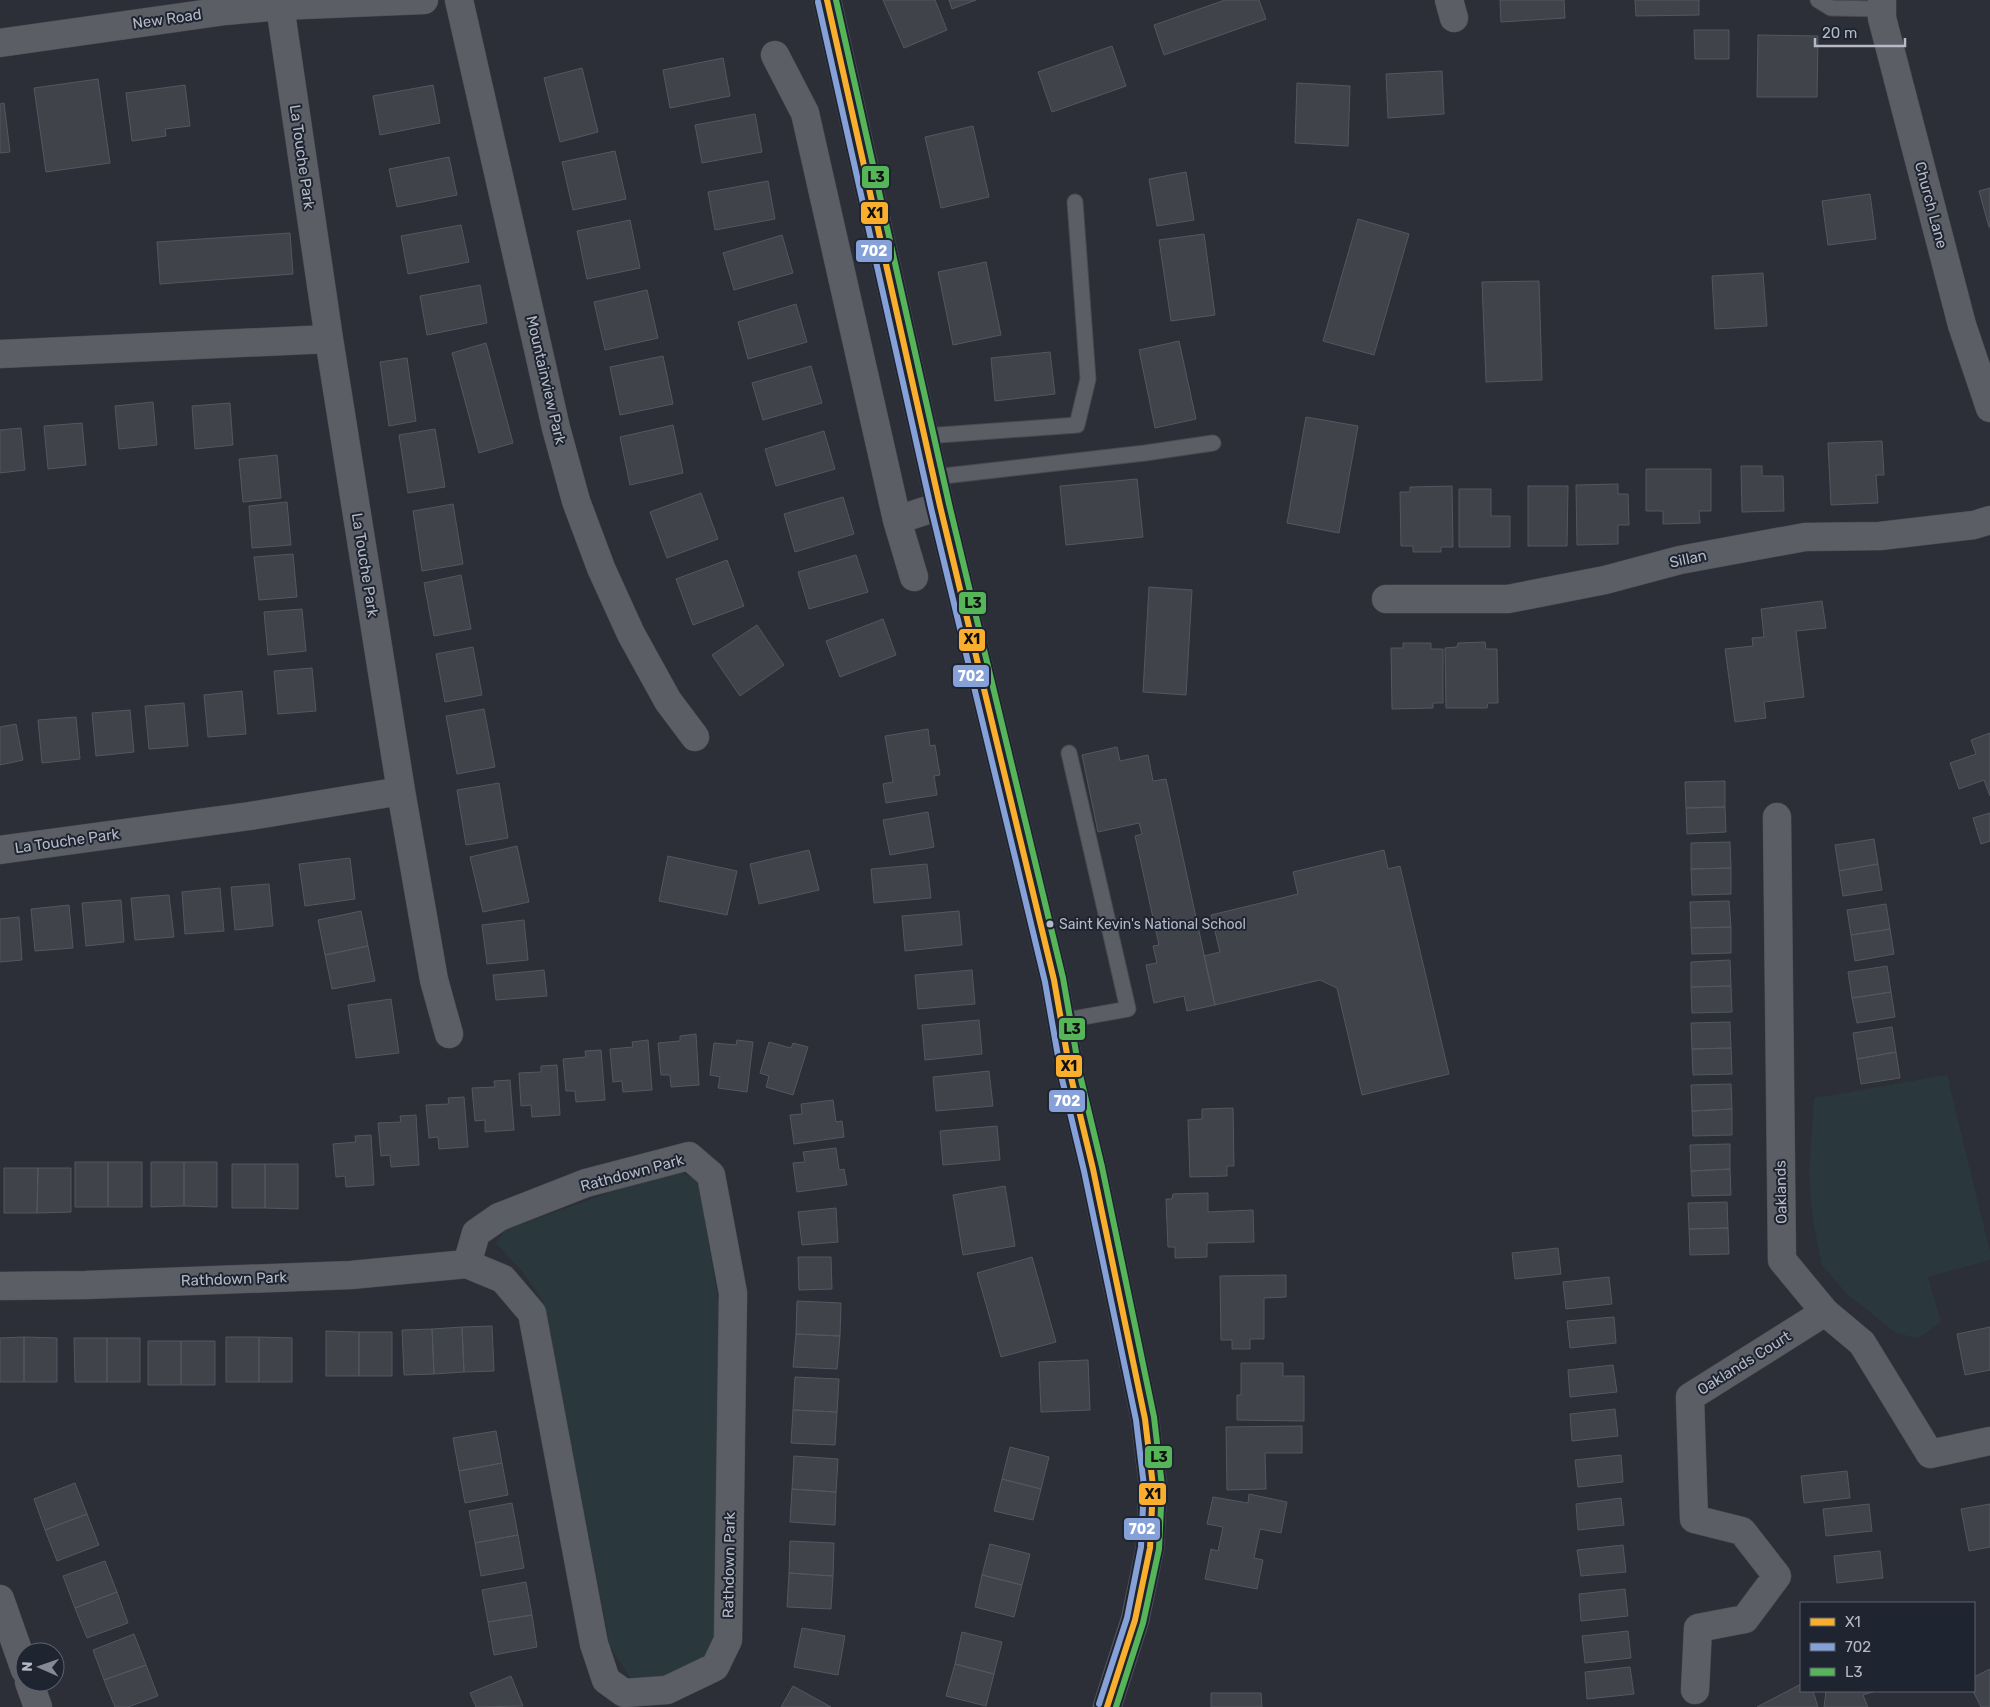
<svg xmlns="http://www.w3.org/2000/svg" width="1990" height="1707" font-family="Rubik,sans-serif">
<style>
.green{fill:#2a383d}
.building{fill:#41434b;stroke:#53575f}
.lines{fill:none;stroke-linecap:round;stroke-linejoin:round}
.lane-casing{stroke:#484a50;stroke-width:17}
.street-casing{stroke:#484a50;stroke-width:29}
.secondary-casing{stroke:#484a50;stroke-width:29}
.lane{stroke:#5b5e65;stroke-width:15}
.street{stroke:#5b5e65;stroke-width:28}
.secondary{stroke:#595c64;stroke-width:28}
.bus-1-casing{stroke:#1f2431;stroke-width:10}
.bus-2-casing{stroke:#1f2431;stroke-width:10}
.bus-3-casing{stroke:#1f2431;stroke-width:10}
.bus-1{stroke:#f9af2d;stroke-width:6}
.bus-2{stroke:#85a1d7;stroke-width:6}
.bus-3{stroke:#56b559;stroke-width:6}
.bus-dot{fill:#b6bac7;stroke:#1f2431;stroke-width:2}
.labels{text-anchor:middle;stroke-width:4;stroke-linejoin:round;paint-order:stroke}
.bus-label{font-size:14px;fill:#b6bac7;stroke:#1f2431;text-anchor:start}
.street-label{font-size:15px;fill:#b6bac7;stroke:#1f2431}
.line-badge{stroke:#1f2431;stroke-width:2}
.badge-label{font-size:14px;text-anchor:middle;font-weight:bold;fill:#fff}
.pale-badge-label{font-size:14px;text-anchor:middle;font-weight:bold;fill:#111}
</style>
<rect width="100%" height="100%" fill="#2c2f37"/>
<path class="green" d="M1947,1075L1990,1252V1260L1928,1277L1941,1322L1918,1338L1896,1333L1847,1294L1822,1265L1813,1221L1809,1174L1814,1098Z
M675,1169L698,1181L719,1304L714,1637L701,1668L664,1682L630,1677L610,1647L544,1302L521,1270L496,1243L505,1230Z"/>
<path class="building" d="M883,0H935L947,30L904,48Z
M949,0H976L952,9Z
M1225,0H1259L1266,19L1164,55L1154,25Z
M1500,0H1564L1565,18L1501,22Z
M1635,0H1699V15L1636,16Z
M1694,30H1729V59H1695Z
M1758,35L1818,36L1817,97H1757Z
M1112,46L1126,86L1052,112L1038,72Z
M723,58L730,96L670,108L663,70Z
M582,68L598,132L560,142L544,78Z
M1442,71L1444,114L1388,118L1386,74Z
M98,79L110,163L46,172L34,88Z
M1297,83L1350,86L1348,146L1295,143Z
M185,85L190,126L165,129L166,136L132,141L126,93Z
M433,85L440,123L380,135L373,96Z
M4,103L10,152L0,153V104Z
M755,114L762,152L702,163L695,125Z
M973,126L989,197L941,208L925,137Z
M615,151L626,199L573,210L562,162Z
M449,157L457,195L397,207L389,169Z
M1186,172L1194,220L1157,226L1149,179Z
M768,181L775,219L715,230L708,192Z
M1990,188V227H1989L1979,191Z
M1870,194L1876,239L1828,245L1822,201Z
M1358,219L1409,234L1374,355L1323,341Z
M630,220L640,268L587,279L577,231Z
M461,225L469,262L408,274L401,236Z
M290,233L293,274L160,284L157,242Z
M1204,234L1215,315L1171,321L1159,240Z
M782,235L793,273L734,290L723,253Z
M986,262L1001,335L953,345L938,272Z
M1763,273L1767,326L1715,329L1712,276Z
M1539,281L1542,380L1486,382L1482,282Z
M480,285L487,323L427,335L420,296Z
M647,290L658,338L605,350L594,302Z
M796,304L807,342L748,359L738,322Z
M1179,341L1196,419L1155,428L1139,350Z
M486,343L513,443L479,453L452,353Z
M1050,352L1055,394L995,401L991,358Z
M663,356L673,404L620,415L610,367Z
M407,358L416,421L389,426L380,362Z
M811,366L822,403L763,420L752,383Z
M153,402L157,445L119,449L115,406Z
M230,403L233,445L195,449L192,406Z
M1306,417L1358,426L1339,533L1287,523Z
M82,423L86,465L48,469L44,426Z
M673,425L683,473L630,485L620,437Z
M21,428L25,470L0,473V430Z
M435,429L445,487L408,493L399,435Z
M824,431L835,469L776,486L765,449Z
M1882,441L1884,475H1876L1878,503L1831,505L1828,443Z
M277,455L281,498L243,502L239,459Z
M1741,466H1762V476H1783L1784,511L1742,512Z
M1646,469H1711V511H1699L1700,523L1663,524V511H1646Z
M1137,479L1143,537L1066,545L1060,486Z
M1618,484V494H1628L1629,525H1618V544L1577,545L1576,485Z
M1452,486L1453,547H1441V552H1413V546H1401L1400,492H1410V487Z
M1528,486H1568L1567,546H1528Z
M1459,489H1491V516H1510V547H1459Z
M701,493L718,539L667,558L650,512Z
M843,497L854,534L795,552L784,514Z
M287,502L291,545L252,548L249,506Z
M453,504L463,564L422,571L413,511Z
M293,554L297,597L259,600L254,557Z
M856,555L868,592L809,609L798,572Z
M727,560L744,606L693,625L676,579Z
M461,575L471,629L434,636L424,583Z
M1149,587L1192,590L1186,695L1143,692Z
M1822,601L1826,628L1796,631L1804,697L1764,702L1766,718L1735,722L1725,649L1753,646L1752,638L1764,637L1761,609Z
M302,609L306,651L268,655L264,612Z
M883,619L896,655L840,677L826,641Z
M757,625L784,665L740,696L712,655Z
M1485,642L1486,649H1497L1498,703H1488L1487,708H1446L1445,648L1457,647L1458,643Z
M1403,643H1431V649H1443V703H1433V708L1392,709L1391,648H1403Z
M473,647L482,695L445,702L436,654Z
M312,668L316,711L278,714L274,671Z
M242,691L246,734L208,737L204,695Z
M184,703L188,746L149,749L145,706Z
M484,709L495,767L457,774L446,716Z
M130,710L134,752L96,756L92,713Z
M76,717L80,759L42,763L38,720Z
M16,724L23,760L0,765V727Z
M928,729L930,746L935,745L940,775L934,776L937,795L886,803L883,784L893,782L885,736Z
M1990,733V796L1984,780L1959,789L1950,763L1976,754L1971,740Z
M1117,747L1120,761L1148,755L1153,781L1166,779L1215,1005L1187,1011L1184,996L1154,1003L1146,965L1157,963L1153,946L1159,945L1135,836L1142,834L1139,823L1098,832L1082,755Z
M1725,781V807L1686,808L1685,782Z
M499,783L508,838L466,845L457,790Z
M1725,807L1726,832L1687,834L1686,808Z
M928,812L934,847L890,855L883,820Z
M1990,813V841L1981,844L1973,818Z
M1874,839L1878,864L1839,871L1835,845Z
M1730,842L1731,868L1691,869V843Z
M517,846L529,902L483,912L470,857Z
M809,850L819,890L759,904L750,864Z
M1384,850L1388,869L1400,866L1449,1074L1362,1095L1337,988L1320,980L1215,1005L1204,956L1220,952L1211,915L1298,894L1293,872Z
M668,856L737,871L727,915L659,901Z
M350,858L355,899L305,906L299,864Z
M927,864L931,898L874,903L871,869Z
M1878,864L1882,890L1843,896L1839,871Z
M1731,868V894L1692,895L1691,869Z
M269,884L273,926L235,930L231,887Z
M220,888L224,931L185,934L182,892Z
M169,895L174,937L135,940L131,898Z
M121,900L124,942L86,946L82,903Z
M1729,901L1731,927L1691,928L1690,902Z
M1886,904L1890,929L1851,935L1847,910Z
M69,905L73,948L35,951L31,909Z
M361,911L368,946L325,955L318,920Z
M959,911L962,945L905,951L902,916Z
M19,917L22,960L0,962V919Z
M524,920L528,960L487,964L482,925Z
M1731,927V953L1692,954L1691,928Z
M1890,929L1894,954L1855,961L1851,935Z
M368,946L375,981L332,989L325,955Z
M1730,960L1731,986L1691,987V962Z
M1887,966L1891,992L1852,998L1848,972Z
M544,970L547,996L496,1000L493,975Z
M972,970L975,1004L918,1009L915,975Z
M1731,986L1732,1012L1692,1013L1691,987Z
M1891,992L1895,1017L1857,1023L1852,998Z
M391,999L399,1053L356,1058L348,1005Z
M979,1020L982,1054L925,1060L922,1025Z
M1730,1022L1731,1048L1692,1049L1691,1023Z
M1892,1027L1896,1052L1857,1059L1853,1033Z
M696,1034L699,1085L671,1087L670,1075H661L658,1043L680,1041V1036Z
M648,1040L652,1090L623,1092L622,1081L613,1082L610,1049L633,1047L632,1042Z
M737,1040L753,1042L747,1092L718,1088L720,1077L710,1075L714,1043L736,1045Z
M769,1042L791,1048L793,1043L808,1047L793,1095L766,1087L769,1076L760,1073Z
M1731,1048L1732,1074L1693,1075L1692,1049Z
M601,1050L605,1100L576,1102L575,1091H566L563,1059L586,1057L585,1051Z
M1896,1052L1900,1078L1861,1084L1857,1059Z
M557,1065L560,1115L532,1117L531,1105L521,1106L519,1073L541,1072V1066Z
M989,1071L993,1106L936,1111L933,1077Z
M510,1080L514,1130L485,1132V1120L475,1121L472,1088L495,1087L494,1081Z
M1731,1084L1732,1109L1692,1111L1691,1085Z
M464,1097L468,1147L439,1149L438,1137L429,1138L426,1105L449,1104L448,1098Z
M833,1100L836,1122L842,1121L844,1137L794,1144L790,1115L802,1114L801,1104Z
M1233,1108L1234,1166H1227V1176L1190,1177L1188,1120L1202,1119V1109Z
M1732,1109V1135L1693,1136L1692,1111Z
M416,1115L419,1165L391,1167L390,1155L381,1156L378,1123L401,1122L400,1116Z
M997,1126L1000,1160L943,1165L940,1131Z
M371,1135L374,1185L346,1187L345,1176L336,1177L333,1144L356,1142L355,1136Z
M1730,1144V1169L1691,1171L1690,1145Z
M836,1148L839,1170L844,1169L847,1185L797,1192L793,1163L805,1162L803,1152Z
M75,1162H108V1207H75Z
M108,1162H142V1207H108Z
M151,1162H184V1206L151,1207Z
M184,1162H217V1207L184,1206Z
M232,1164H265V1208H232Z
M265,1164H298V1209L265,1208Z
M4,1168H38L37,1213H4Z
M38,1168H71V1212L37,1213Z
M1730,1169L1731,1195L1692,1196L1691,1171Z
M1005,1186L1015,1246L963,1255L953,1195Z
M1208,1193V1212L1253,1210L1254,1242L1207,1243V1257L1175,1258V1247H1168L1166,1199H1172L1173,1194Z
M1727,1202L1728,1228L1689,1229L1688,1203Z
M836,1208L838,1242L802,1245L798,1212Z
M1728,1228L1729,1254L1690,1255L1689,1229Z
M1558,1248L1561,1274L1515,1279L1512,1253Z
M798,1257H831L832,1289L799,1290Z
M1032,1257L1056,1342L1001,1357L977,1273Z
M1286,1275V1297L1264,1298V1339H1250V1349H1232V1340H1221L1220,1276Z
M1609,1277L1612,1304L1566,1309L1563,1282Z
M797,1301L841,1303L840,1336L796,1334Z
M1614,1317L1616,1343L1570,1348L1567,1321Z
M492,1326L494,1371L464,1372L462,1327Z
M462,1327L464,1372L434,1374L432,1329Z
M1990,1327V1370L1965,1375L1957,1334Z
M432,1329L434,1374L404,1375L402,1330Z
M326,1331L359,1332V1376H326Z
M359,1332H392V1376H359Z
M796,1334L840,1336L837,1369L793,1367Z
M24,1337L57,1338V1382H24Z
M24,1337V1382H0V1338Z
M226,1337H259V1382H226Z
M259,1337L292,1338V1382H259Z
M74,1338H107V1382H75Z
M107,1338H140V1382H107Z
M148,1341H181V1385H148Z
M181,1341H215V1385H181Z
M1088,1360L1090,1410L1041,1412L1039,1362Z
M1241,1363H1283V1376H1304V1421L1237,1420V1395H1241Z
M1613,1365L1617,1392L1570,1397L1568,1370Z
M795,1377L839,1379L837,1412L793,1410Z
M1615,1409L1618,1436L1572,1441L1570,1414Z
M793,1410L837,1412L835,1445L791,1443Z
M1302,1426V1453H1265L1266,1489L1227,1490L1226,1427Z
M496,1431L502,1463L459,1471L453,1438Z
M1010,1447L1049,1457L1041,1489L1002,1479Z
M1621,1455L1623,1482L1578,1487L1575,1460Z
M794,1456L838,1459L836,1492L792,1489Z
M502,1463L508,1495L465,1503L459,1471Z
M1847,1471L1850,1498L1804,1503L1801,1476Z
M1002,1479L1041,1489L1033,1520L994,1511Z
M75,1483L87,1514L45,1530L34,1499Z
M792,1489L836,1492L835,1525L790,1522Z
M1249,1494L1287,1502L1281,1533L1260,1529L1254,1558L1263,1560L1257,1589L1205,1579L1211,1549L1218,1551L1223,1527L1207,1524L1213,1497L1248,1503Z
M1621,1498L1624,1525L1578,1530L1576,1504Z
M512,1503L518,1535L475,1543L469,1511Z
M1869,1504L1872,1531L1826,1536L1823,1509Z
M1990,1504V1547L1969,1551L1961,1509Z
M87,1514L99,1545L57,1561L45,1530Z
M518,1535L524,1568L481,1576L475,1543Z
M790,1541L834,1543L833,1576L789,1573Z
M990,1544L1030,1554L1022,1585L982,1575Z
M1623,1545L1626,1572L1581,1576L1577,1550Z
M1880,1551L1883,1578L1837,1583L1834,1556Z
M105,1561L117,1592L75,1608L63,1576Z
M789,1573L833,1576L831,1609L787,1607Z
M982,1575L1022,1585L1014,1617L975,1607Z
M526,1582L532,1615L488,1622L482,1590Z
M1625,1589L1628,1616L1581,1621L1579,1594Z
M117,1592L128,1623L87,1638L75,1608Z
M532,1615L537,1647L494,1655L488,1622Z
M802,1628L845,1636L838,1675L794,1667Z
M1628,1631L1631,1658L1585,1663L1582,1636Z
M962,1632L1002,1642L994,1674L955,1664Z
M134,1634L146,1665L104,1680L93,1650Z
M955,1664L994,1674L986,1706L946,1696Z
M146,1665L158,1696L128,1707H115L104,1680Z
M1630,1667L1634,1694L1587,1699L1585,1672Z
M1990,1669V1707H1981L1973,1691L1974,1677Z
M511,1676L523,1706L476,1707L470,1693Z
M1801,1684V1691H1813L1818,1707H1757Z
M793,1686L831,1707H781Z
M1826,1691H1876L1863,1695L1868,1707H1824Z
M1211,1693H1261L1262,1707H1211Z"/>
<g class="lines">
<g class="lane-casing">
<path id="lane" d="M1818,0L1831,8L1882,9
M926,436L1077,425L1088,379L1075,202
M935,477L1145,453L1213,443
M1061,1021L1128,1009L1069,753"/>
</g>
<g class="street-casing">
<path id="street" d="M459,0L556,428L576,501L601,568L631,634L668,701L695,737
M1449,0L1454,18
M1882,0V18L1962,325L1990,408
M280,6L329,339L401,791L434,980L449,1034
M0,43L225,11L280,6L424,0
M775,55L805,113L897,520L914,577
M0,354L329,339
M897,520L940,506
M1386,599H1508L1605,580L1680,560L1805,537L1880,536L1974,525L1990,520
M1777,817L1782,1260L1825,1312L1862,1343L1930,1454L1990,1441
M0,850L250,816L401,791
M0,1286L85,1285L351,1275L467,1264L476,1233L499,1217L586,1183L689,1156L711,1175L733,1293L728,1640L715,1667L667,1690L624,1693L606,1680L594,1644L532,1313L503,1279L467,1264
M0,1599L25,1670
M29,1682L38,1707
M1695,1690L1698,1628L1745,1619L1777,1576L1742,1531L1694,1519L1690,1397L1825,1312"/>
</g>
<g class="secondary-casing">
<path id="secondary" d="M827,0L940,506L1054,980L1071,1077L1093,1169L1145,1419L1153,1486L1150,1548L1135,1620L1107,1707"/>
</g>
<use href="#lane" class="lane"/>
<use href="#street" class="street"/>
<use href="#secondary" class="secondary"/>
<g class="bus-1-casing">
<path id="bus-1" d="M827,0L940,506L1054,980L1071,1077L1093,1169L1145,1419L1153,1486L1150,1548L1135,1620L1107,1707"/>
</g>
<g class="bus-2-casing">
<path id="bus-2" d="M818,2L931,508L1045,982L1062,1079L1084,1171L1136,1420L1144,1486L1141,1547L1127,1618L1099,1704"/>
</g>
<g class="bus-3-casing">
<path id="bus-3" d="M836,0L949,504L1063,978L1080,1075L1102,1167L1154,1417L1162,1486L1159,1549L1143,1623L1116,1707"/>
</g>
<use href="#bus-1" class="bus-1"/>
<use href="#bus-2" class="bus-2"/>
<use href="#bus-3" class="bus-3"/>
</g>
<circle class="bus-dot" cx="1050" cy="924" r="4.5"/>
<g class="labels">
<g class="bus-label">
<text x="1059" y="929">Saint Kevin's National School</text>
</g>
<g class="street-label">
<text transform="translate(167 19) rotate(-8)" y="5">New Road</text>
<text transform="translate(302 157) rotate(82)" y="5">La Touche Park</text>
<text transform="translate(1931 205) rotate(75)" y="5">Church Lane</text>
<text transform="translate(546 380) rotate(77)" y="5">Mountainview Park</text>
<text transform="translate(1688 559) rotate(-12)" y="5">Sillan</text>
<text transform="translate(365 565) rotate(81)" y="5">La Touche Park</text>
<text transform="translate(67 841) rotate(-8)" y="5">La Touche Park</text>
<text transform="translate(632 1173) rotate(-15)" y="5">Rathdown Park</text>
<text transform="translate(1781 1192) rotate(-91)" y="5">Oaklands</text>
<text transform="translate(234 1279) rotate(-2)" y="5">Rathdown Park</text>
<text transform="translate(1744 1363) rotate(-32)" y="5">Oaklands Court</text>
<text transform="translate(729 1565) rotate(-89)" y="5">Rathdown Park</text>
</g>
</g>
<g class="line-badge">
<rect x="861" y="165" width="29" height="24" rx="5" fill="#56b559"/>
<rect x="860" y="201" width="29" height="24" rx="5" fill="#f9af2d"/>
<rect x="855" y="239" width="38" height="24" rx="5" fill="#85a1d7"/>
<rect x="958" y="591" width="29" height="24" rx="5" fill="#56b559"/>
<rect x="958" y="628" width="28" height="24" rx="5" fill="#f9af2d"/>
<rect x="952" y="664" width="38" height="24" rx="5" fill="#85a1d7"/>
<rect x="1058" y="1017" width="28" height="24" rx="5" fill="#56b559"/>
<rect x="1055" y="1054" width="28" height="24" rx="5" fill="#f9af2d"/>
<rect x="1048" y="1089" width="38" height="24" rx="5" fill="#85a1d7"/>
<rect x="1144" y="1445" width="29" height="24" rx="5" fill="#56b559"/>
<rect x="1138" y="1482" width="29" height="24" rx="5" fill="#f9af2d"/>
<rect x="1123" y="1517" width="38" height="24" rx="5" fill="#85a1d7"/>
</g>
<g class="badge-label">
<text x="874" y="256">702</text>
<text x="971" y="681">702</text>
<text x="1067" y="1106">702</text>
<text x="1142" y="1534">702</text>
</g>
<g class="pale-badge-label">
<text x="876" y="182">L3</text>
<text x="875" y="218">X1</text>
<text x="973" y="608">L3</text>
<text x="972" y="644">X1</text>
<text x="1072" y="1034">L3</text>
<text x="1069" y="1071">X1</text>
<text x="1159" y="1462">L3</text>
<text x="1153" y="1499">X1</text>
</g>
<rect x="1800" y="1602" width="175" height="90" fill="#1f2431" stroke="#5b606d"/>
<rect x="1810" y="1618" width="25" height="8" fill="#f9af2d" stroke="#5b606d"/>
<text x="1845" y="1627" font-size="15" fill="#b6bac7">X1</text>
<rect x="1810" y="1643" width="25" height="8" fill="#85a1d7" stroke="#5b606d"/>
<text x="1845" y="1652" font-size="15" fill="#b6bac7">702</text>
<rect x="1810" y="1668" width="25" height="8" fill="#56b559" stroke="#5b606d"/>
<text x="1845" y="1677" font-size="15" fill="#b6bac7">L3</text>
<g transform="translate(40 1667) rotate(272)"><circle r="24" fill="#1f2431" stroke="#5b606d"/>
<path d="M0-4L9 19L0 12L-9 19Z" fill="#868995"/>
<text y="-8" font-size="14" font-weight="bold" text-anchor="middle" fill="#b6bac7">N</text>
</g>
<path d="M1815 38v8h90v-8" fill="none" stroke="#b6bac7" stroke-width="2.5"/>
<text x="1822" y="38" font-size="15" fill="#b6bac7" stroke="#1f2431" stroke-width="4" paint-order="stroke">20 m</text>
</svg>
